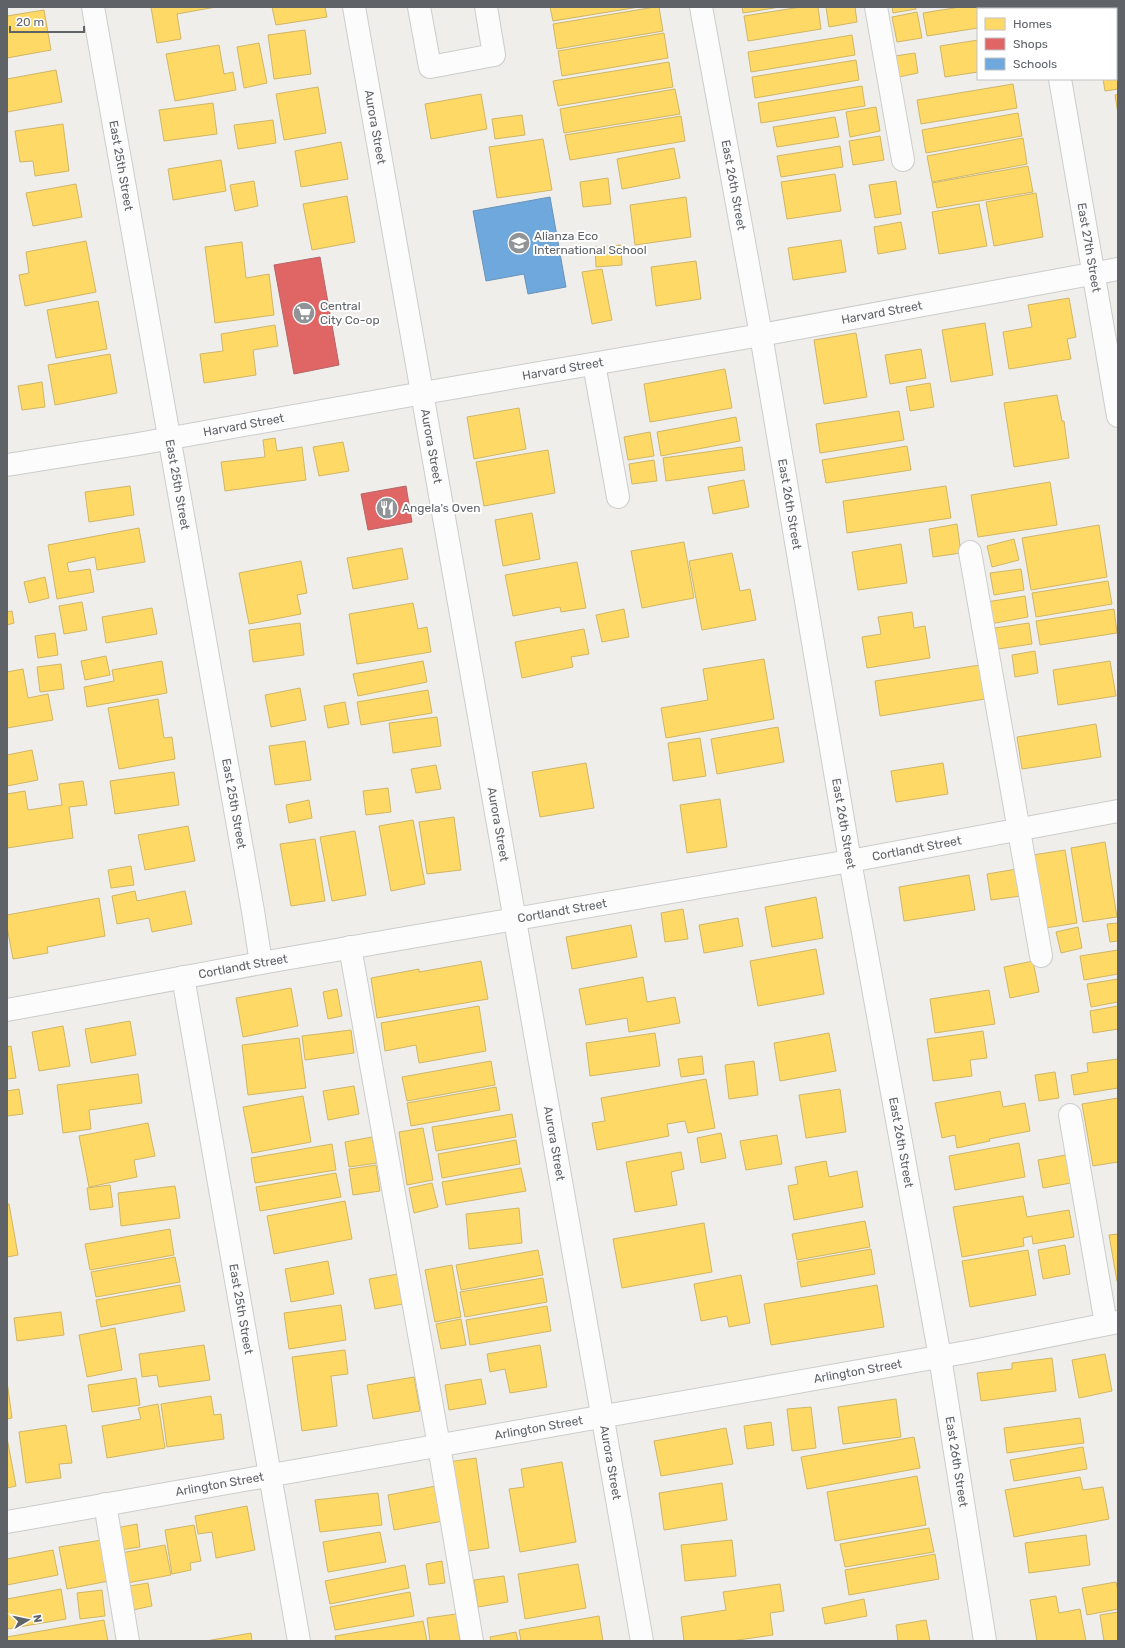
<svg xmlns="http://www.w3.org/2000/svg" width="1125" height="1648" font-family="Rubik,sans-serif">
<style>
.homes{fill:#ffd966;stroke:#cfb667}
.shops{fill:#e06666;stroke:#b96567}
.schools{fill:#6fa8dc;stroke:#6a93b9}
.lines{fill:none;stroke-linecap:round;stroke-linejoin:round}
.minor-casing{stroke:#cbcccc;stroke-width:24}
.minor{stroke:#fdfcfc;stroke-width:22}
.labels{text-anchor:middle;stroke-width:4;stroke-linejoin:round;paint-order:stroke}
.street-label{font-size:12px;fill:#5f6368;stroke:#fff}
.poi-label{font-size:12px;fill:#5f6368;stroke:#fff;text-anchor:start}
</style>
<rect width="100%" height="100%" fill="#efeeea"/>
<path class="homes" d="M151,7H216L177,14L181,39L157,43Z
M272,7H325L327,17L276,25Z
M550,7H639L553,21Z
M655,7H659L663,31L557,49L553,24Z
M742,7H780L743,13Z
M801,7H818L821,29L748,41L744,16Z
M826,7H855L857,22L829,27Z
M892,7H916V9L893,13Z
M960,7H1006V9H978V28L927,36L923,13Z
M1113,7H1118V30H1116V9H1101Z
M44,10L51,50L7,58V16Z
M917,12L922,38L897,42L892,17Z
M305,30L311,74L274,79L268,35Z
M664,33L668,58L562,76L558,51Z
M852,35L855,55L751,72L748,52Z
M1118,37V62H1116V38Z
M978,40V72L945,77L940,46Z
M259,43L267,83L244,88L237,47Z
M219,45L224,74L233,72L236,90L175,101L166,54Z
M915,53L918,73L899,77L895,56Z
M856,60L859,80L755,98L752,77Z
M669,62L673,87L558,106L553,81Z
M1118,66V89L1105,91L1103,79H1116V67Z
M56,70L62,102L7,112V79Z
M1013,84L1017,108L921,124L917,100Z
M862,86L865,106L761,123L758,103Z
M318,87L326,133L284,140L276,94Z
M675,89L680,114L564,133L560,109Z
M481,94L487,129L431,139L425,104Z
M1118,94V114L1115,95Z
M213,103L217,134L164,141L159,110Z
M876,107L880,131L850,137L846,112Z
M1018,113L1022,136L926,153L922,130Z
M522,115L525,135L495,139L492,119Z
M681,116L685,141L570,160L565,135Z
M835,117L839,137L777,147L773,127Z
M273,120L276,143L238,149L234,125Z
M63,124L69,171L35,176L33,161L20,162L15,131Z
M880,136L884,160L853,165L849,141Z
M1023,138L1027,164L932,182L927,156Z
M543,139L552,190L497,198L489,147Z
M341,142L348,179L301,187L295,151Z
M840,146L843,167L781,177L777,156Z
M674,148L680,178L622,189L617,159Z
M221,160L226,191L173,200L168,169Z
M1028,166L1033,192L937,208L932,183Z
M835,174L841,211L787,219L781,182Z
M608,178L611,204L583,207L580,182Z
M254,181L258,206L235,211L230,185Z
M896,181L901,214L875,218L869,185Z
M76,184L82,217L33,226L26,193Z
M1036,193L1043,237L994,246L986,202Z
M347,196L355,242L312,250L303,204Z
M686,197L691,237L635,245L630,205Z
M979,204L987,246L939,254L932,212Z
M901,222L906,249L878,254L874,227Z
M841,240L846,272L793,280L788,248Z
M86,241L96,292L25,306L19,275L29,273L26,252Z
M242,242L246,278L269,274L274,315L215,323L205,247Z
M621,245L622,265L596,267L595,247Z
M696,261L701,299L656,306L651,267Z
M602,269L612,320L592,324L582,272Z
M1069,298L1076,337L1067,339L1071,359L1009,369L1003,332L1032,327L1028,305Z
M98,301L107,349L56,358L47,310Z
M985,323L993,375L951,382L942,330Z
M275,325L278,346L253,350L256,375L204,383L200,354L223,351L221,334Z
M856,333L867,397L824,404L814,340Z
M921,349L926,378L890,384L885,355Z
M110,354L117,393L55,405L48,365Z
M725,369L732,408L650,422L644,384Z
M42,382L45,407L22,410L18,386Z
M930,383L934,407L910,411L906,387Z
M1057,395L1062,421H1064L1069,458L1014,467L1004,403Z
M519,408L526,449L474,459L467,417Z
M899,411L904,440L820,453L816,424Z
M736,417L740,441L661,456L657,432Z
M650,432L654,456L628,460L624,437Z
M275,438L277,451L302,447L306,480L225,491L221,462L265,457L263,440Z
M343,442L349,471L319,476L313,447Z
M907,446L911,470L826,483L822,460Z
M742,447L745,470L666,481L663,458Z
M548,450L555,493L484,506L476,462Z
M654,460L657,481L632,484L629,464Z
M744,480L749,507L713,514L708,487Z
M1050,482L1057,525L978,537L971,495Z
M130,486L134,515L89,522L85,492Z
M946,486L951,518L847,533L843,501Z
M532,513L540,559L503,566L495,520Z
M957,524L961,553L933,557L929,529Z
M1099,525L1107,577L1031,590L1022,538Z
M139,528L145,562L97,570L95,557L67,563L69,572L90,569L94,592L57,599L48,545Z
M1014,539L1019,560L992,567L987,546Z
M684,542L694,598L642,608L631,551Z
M901,544L907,583L858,590L852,552Z
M402,548L408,579L353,589L347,558Z
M732,553L740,591L750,589L756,620L702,630L689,561Z
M301,561L307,593L297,595L301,614L249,624L239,573Z
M577,562L586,608L561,612L560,607L513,616L505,575Z
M1021,569L1024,590L994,595L990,573Z
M45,577L49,598L29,603L24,582Z
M1108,581L1112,604L1036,617L1032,593Z
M1025,596L1028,617L990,624L986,602Z
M82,602L87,630L64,634L59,606Z
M413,603L418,629L427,627L431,652L357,664L349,614Z
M152,608L157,634L106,643L102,617Z
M624,609L629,637L602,642L596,615Z
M1114,609L1117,633L1040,645L1036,621Z
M12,611L14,623L7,625V612Z
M912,612L914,628L925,626L930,658L867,668L862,637L881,634L878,617Z
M300,623L304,655L253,662L249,630Z
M1029,623L1032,644L998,649L995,628Z
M584,629L589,654L571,657L573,667L522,678L515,642Z
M55,633L58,655L38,658L35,636Z
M1035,651L1038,673L1015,677L1012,655Z
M106,656L110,675L85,680L81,661Z
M764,659L774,719L666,738L661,708L708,700L703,669Z
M162,661L167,693L87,707L84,687L114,681L112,670Z
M423,661L427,682L358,696L353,674Z
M1110,661L1116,696L1058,705L1053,670Z
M61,664L64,689L40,692L37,667Z
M980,665L985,699L880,716L875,681Z
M23,669L28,698L48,694L53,720L7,728V672Z
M300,688L306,720L271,727L265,695Z
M428,690L432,713L361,725L357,702Z
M158,699L164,738L172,737L175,759L119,769L108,708Z
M345,702L349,724L328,728L324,706Z
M437,717L441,746L393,753L389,723Z
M1096,724L1101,757L1022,769L1017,737Z
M778,727L784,762L717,774L711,739Z
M700,738L706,776L673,781L668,743Z
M305,741L311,780L275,785L269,746Z
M32,750L38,780L7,786V755Z
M586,763L594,808L540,817L532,772Z
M943,763L948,794L896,802L891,771Z
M436,765L441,789L416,793L411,769Z
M174,772L179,805L115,814L110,781Z
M83,781L87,805L69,807L73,838L7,848V794L25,791L28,810L62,805L59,784Z
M388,788L391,812L366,815L363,791Z
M720,799L727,847L687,853L680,805Z
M309,800L312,818L289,823L286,805Z
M454,817L461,870L427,874L419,822Z
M413,820L425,884L391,891L379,826Z
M188,826L195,861L145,870L138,835Z
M355,831L366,895L332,901L320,837Z
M315,839L325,901L291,906L280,844Z
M1105,842L1117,917L1083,922L1071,848Z
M1065,850L1077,923L1045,928L1033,855Z
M131,866L134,885L111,888L108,870Z
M1017,869L1021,896L991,900L987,874Z
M969,875L975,910L904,921L899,887Z
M135,891L137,901L185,891L192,924L152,932L149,918L117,924L112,896Z
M816,897L823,938L772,947L765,907Z
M99,898L105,936L47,947L48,953L13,959L7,927V915Z
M683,909L688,939L665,942L661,913Z
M738,918L743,946L704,953L699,925Z
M1118,923V941L1110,942L1107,924Z
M631,925L637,957L572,969L566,937Z
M1078,927L1082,948L1061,953L1056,932Z
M816,949L824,994L758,1006L750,961Z
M1118,950V974L1084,980L1080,956Z
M481,961L488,999L377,1018L371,978L419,969V972Z
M1033,961L1039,992L1010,998L1004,967Z
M643,977L647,1002L675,997L680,1023L629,1032L627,1018L586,1025L579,989Z
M1118,979V1002L1091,1007L1087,984Z
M291,988L298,1026L243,1037L236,998Z
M337,989L342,1016L328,1019L323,992Z
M989,990L995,1024L935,1033L930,999Z
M479,1006L486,1051L419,1063L416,1045L385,1051L381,1023Z
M1118,1006V1029L1093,1033L1090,1011Z
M130,1021L136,1055L91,1063L85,1029Z
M63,1026L70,1066L39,1071L32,1032Z
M351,1030L354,1053L305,1060L302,1036Z
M983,1031L987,1058L970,1060L972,1076L933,1081L927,1039Z
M655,1033L660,1066L590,1076L586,1043Z
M829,1033L836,1071L780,1081L774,1043Z
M299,1038L306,1088L248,1095L242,1045Z
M11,1046L16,1078L7,1079V1047Z
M702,1056L704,1074L681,1077L678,1059Z
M1118,1059V1088L1074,1095L1071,1075L1088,1072L1087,1063Z
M491,1061L495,1085L407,1101L402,1077Z
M754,1061L758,1095L729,1099L725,1065Z
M1055,1072L1059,1098L1039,1101L1035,1075Z
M138,1074L142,1103L89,1110L91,1129L63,1133L57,1085Z
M706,1079L715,1128L688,1133L685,1121L667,1124L669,1136L597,1150L592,1123L605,1121L601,1098Z
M354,1086L359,1114L328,1120L323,1091Z
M496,1087L500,1110L411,1126L407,1103Z
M19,1089L23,1114L7,1116V1091Z
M840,1089L846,1132L806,1138L799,1095Z
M1000,1091L1003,1107L1025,1103L1030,1131L989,1139L990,1141L957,1148L955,1135L942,1138L935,1103Z
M303,1096L311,1142L252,1153L243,1107Z
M1118,1098V1162L1093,1166L1082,1104Z
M512,1114L516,1137L436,1151L432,1127Z
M148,1123L155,1156L134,1160L137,1177L89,1187L79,1136Z
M423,1128L433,1180L407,1185L399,1132Z
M721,1133L726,1158L701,1163L697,1138Z
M777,1135L782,1164L746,1170L740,1141Z
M372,1137L377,1163L349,1167L345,1142Z
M516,1140L520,1164L442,1178L438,1154Z
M1019,1143L1025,1177L955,1190L949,1156Z
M332,1144L336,1170L255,1183L251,1158Z
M681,1152L684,1169L671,1172L677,1205L635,1212L626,1162Z
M1066,1155L1071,1183L1043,1188L1038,1160Z
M826,1161L829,1177L857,1171L863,1207L794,1220L788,1186L798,1184L795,1167Z
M376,1165L380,1191L353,1195L349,1169Z
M521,1168L526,1191L446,1205L442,1182Z
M336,1173L341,1197L260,1211L256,1187Z
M432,1183L438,1207L414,1213L409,1188Z
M110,1185L113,1207L90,1210L87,1188Z
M175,1186L180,1218L121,1226L118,1193Z
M1023,1196L1027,1217L1069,1210L1074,1237L1033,1244L1032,1236L1023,1238L1024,1246L962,1257L953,1207Z
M345,1201L352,1239L274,1254L267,1216Z
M7,1204H9L18,1255L7,1257Z
M519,1208L522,1243L469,1249L466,1214Z
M865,1221L870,1247L797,1260L792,1234Z
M704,1223L712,1272L622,1288L613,1239Z
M170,1229L174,1255L90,1270L85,1244Z
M1118,1234V1281H1117L1109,1235Z
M1065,1245L1070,1274L1043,1279L1038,1250Z
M871,1249L875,1274L801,1287L797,1262Z
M538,1250L543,1275L461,1290L456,1265Z
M1028,1250L1036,1295L970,1307L962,1261Z
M175,1257L180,1282L96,1297L91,1272Z
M328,1261L334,1294L291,1302L285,1269Z
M452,1265L461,1317L435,1322L425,1270Z
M398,1274L403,1304L375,1309L369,1279Z
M741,1275L750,1323L729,1327L727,1316L701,1321L694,1284Z
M543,1278L547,1302L465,1317L460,1292Z
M180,1285L185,1311L101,1327L96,1300Z
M877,1285L884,1327L771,1345L764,1304Z
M341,1305L346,1340L289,1349L284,1313Z
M547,1306L551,1331L470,1345L466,1320Z
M61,1312L64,1335L17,1341L14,1318Z
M461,1319L466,1345L441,1349L436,1324Z
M115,1328L122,1370L87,1377L79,1335Z
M204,1345L210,1380L159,1387L157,1375L142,1377L139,1354Z
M540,1345L547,1387L510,1393L505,1369L490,1372L487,1354Z
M345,1350L348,1374L331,1376L337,1426L302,1431L292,1357Z
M1105,1354L1112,1391L1079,1398L1072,1360Z
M1052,1358L1056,1391L981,1401L977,1373L1012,1369V1363Z
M414,1377L420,1411L373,1419L367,1385Z
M136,1378L140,1405L92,1412L88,1385Z
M481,1379L486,1404L449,1410L445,1385Z
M7,1381L12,1418L7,1419Z
M211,1396L214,1415L221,1414L224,1439L167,1447L161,1404Z
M896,1399L901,1437L843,1444L838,1407Z
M158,1404L165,1448L107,1458L102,1426L141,1419L138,1408Z
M811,1407L816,1448L792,1451L787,1409Z
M1080,1418L1084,1443L1007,1453L1004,1428Z
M771,1422L774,1445L747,1449L744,1426Z
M66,1425L72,1463L59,1464L61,1478L26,1483L19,1432Z
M726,1428L733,1464L661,1476L654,1441Z
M914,1437L920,1468L807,1489L801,1457Z
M7,1438L16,1486L7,1488Z
M1083,1447L1087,1469L1014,1481L1010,1460Z
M476,1458L489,1548L462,1552L448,1462Z
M562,1462L576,1542L520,1552L509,1489L524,1487L521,1469Z
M917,1476L926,1525L835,1541L827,1492Z
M1080,1477L1083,1490L1103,1487L1109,1519L1014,1537L1005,1490Z
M722,1483L727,1520L664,1530L659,1493Z
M436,1486L443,1521L394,1530L388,1495Z
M378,1493L382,1525L320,1532L315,1500Z
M247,1506L255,1550L216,1558L212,1532L198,1534L195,1516Z
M137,1524L140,1547L120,1550L116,1528Z
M194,1525L201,1561L190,1563L191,1570L172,1574L165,1530Z
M929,1528L934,1552L845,1567L840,1544Z
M380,1532L386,1562L328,1572L323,1542Z
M1086,1535L1090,1565L1029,1573L1025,1543Z
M102,1540L109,1581L67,1589L59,1547Z
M732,1540L736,1576L685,1581L681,1545Z
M165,1545L171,1575L127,1583L121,1553Z
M53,1550L58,1575L7,1585V1559Z
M935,1554L939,1579L849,1595L845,1570Z
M442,1561L445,1583L429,1585L426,1564Z
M578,1564L586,1608L525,1619L518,1574Z
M405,1565L409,1588L330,1604L325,1581Z
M504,1576L508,1602L478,1607L474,1580Z
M1116,1582L1118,1591V1609L1087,1615L1082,1588Z
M148,1583L152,1606L128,1611L123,1587Z
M780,1584L784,1611L770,1613L773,1635L731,1641H684L681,1617L726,1610L723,1592Z
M61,1589L66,1619L7,1629V1599Z
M102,1590L105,1616L80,1619L77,1593Z
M410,1592L414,1616L335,1630L330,1607Z
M1056,1596L1059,1613L1080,1609L1086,1641H1037L1030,1600Z
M864,1599L867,1616L825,1624L822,1608Z
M1118,1612V1641H1104L1100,1615Z
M456,1614L460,1641H430L427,1618Z
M599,1616L603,1641H521L519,1630Z
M104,1620L108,1641H7V1637Z
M926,1620L930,1641H898L896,1625Z
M423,1621L427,1641H336L335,1636Z
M516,1632L518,1641H491L490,1637Z
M251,1633L252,1641H206Z"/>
<path class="shops" d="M320,257L339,365L294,374L274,265Z
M406,486L412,522L368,530L361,494Z"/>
<path class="schools" d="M550,197L566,287L528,294L524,274L486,281L473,211Z"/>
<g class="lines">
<g class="minor-casing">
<g id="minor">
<path id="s1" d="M93,7L253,911L261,963"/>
<path id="s2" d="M354,7L642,1641"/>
<path d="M419,7L430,67L494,55L486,7"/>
<path id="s3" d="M701,7L761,335L850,861L940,1357L985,1641"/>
<path d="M876,7L903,160"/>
<path d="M1048,7V9"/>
<path id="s4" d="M1060,79L1118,416"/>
<path d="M594,364L618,497"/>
<path id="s5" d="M7,465L138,444L423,393L761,335L1118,269"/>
<path d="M970,552L1041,956"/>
<path d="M350,947L439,1446L472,1641"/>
<path id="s6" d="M183,977L299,1641"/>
<path id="s7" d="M7,1010L261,963L850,861L1118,811"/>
<path d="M1070,1115L1106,1324"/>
<path d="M105,1504L128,1641"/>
<path id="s8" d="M7,1522L978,1350L1118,1322"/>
</g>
</g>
<use href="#minor" class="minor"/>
</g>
<defs>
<g id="school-disc" transform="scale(1.15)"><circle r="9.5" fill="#919496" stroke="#fff"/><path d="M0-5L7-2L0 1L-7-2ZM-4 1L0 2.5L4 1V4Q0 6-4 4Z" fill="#fff"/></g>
<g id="supermarket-disc" transform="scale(1.15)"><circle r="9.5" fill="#919496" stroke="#fff"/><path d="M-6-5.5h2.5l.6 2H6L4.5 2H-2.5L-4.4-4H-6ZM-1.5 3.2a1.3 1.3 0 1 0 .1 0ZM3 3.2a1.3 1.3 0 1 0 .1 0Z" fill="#fff"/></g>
<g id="restaurant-disc" transform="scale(1.15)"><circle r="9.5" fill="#919496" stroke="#fff"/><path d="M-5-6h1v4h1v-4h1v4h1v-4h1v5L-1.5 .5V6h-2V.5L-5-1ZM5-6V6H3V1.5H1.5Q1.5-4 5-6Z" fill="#fff"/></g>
</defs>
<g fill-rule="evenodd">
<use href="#school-disc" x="519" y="243"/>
<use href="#supermarket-disc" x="304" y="313"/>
<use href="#restaurant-disc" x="387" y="508"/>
</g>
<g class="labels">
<g class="street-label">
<text dy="4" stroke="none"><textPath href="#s2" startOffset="122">Aurora Street</textPath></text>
<text dy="4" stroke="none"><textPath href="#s1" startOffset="161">East 25th Street</textPath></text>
<text dy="4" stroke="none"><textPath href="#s3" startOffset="181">East 26th Street</textPath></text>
<text dy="4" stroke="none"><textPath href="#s4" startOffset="171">East 27th Street</textPath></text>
<text dy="4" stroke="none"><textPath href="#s5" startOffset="888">Harvard Street</textPath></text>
<text dy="4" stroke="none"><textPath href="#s5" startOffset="564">Harvard Street</textPath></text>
<text dy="4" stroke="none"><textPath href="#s5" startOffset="240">Harvard Street</textPath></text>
<text dy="4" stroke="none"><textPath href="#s2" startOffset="446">Aurora Street</textPath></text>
<text dy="4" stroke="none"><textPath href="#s1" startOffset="485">East 25th Street</textPath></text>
<text dy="4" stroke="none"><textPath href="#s3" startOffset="505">East 26th Street</textPath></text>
<text dy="4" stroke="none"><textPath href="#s1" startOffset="809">East 25th Street</textPath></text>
<text dy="4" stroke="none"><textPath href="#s2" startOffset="830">Aurora Street</textPath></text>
<text dy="4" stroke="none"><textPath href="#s3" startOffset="829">East 26th Street</textPath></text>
<text dy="4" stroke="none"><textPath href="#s7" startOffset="924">Cortlandt Street</textPath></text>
<text dy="4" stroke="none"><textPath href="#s7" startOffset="564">Cortlandt Street</textPath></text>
<text dy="4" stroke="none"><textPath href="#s7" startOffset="240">Cortlandt Street</textPath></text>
<text dy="4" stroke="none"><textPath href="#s2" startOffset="1154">Aurora Street</textPath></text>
<text dy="4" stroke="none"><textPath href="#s3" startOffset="1153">East 26th Street</textPath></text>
<text dy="4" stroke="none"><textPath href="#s6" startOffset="337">East 25th Street</textPath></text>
<text dy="4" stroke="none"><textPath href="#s8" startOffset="864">Arlington Street</textPath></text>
<text dy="4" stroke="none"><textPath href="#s8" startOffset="540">Arlington Street</textPath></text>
<text dy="4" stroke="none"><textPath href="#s2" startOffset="1478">Aurora Street</textPath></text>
<text dy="4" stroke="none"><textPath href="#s3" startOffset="1477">East 26th Street</textPath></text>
<text dy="4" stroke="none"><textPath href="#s8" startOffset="216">Arlington Street</textPath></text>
</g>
<g class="poi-label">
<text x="534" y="240">Alianza Eco<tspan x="534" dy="14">International School</tspan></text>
<text x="320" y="310">Central<tspan x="320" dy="14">City Co-op</tspan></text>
<text x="402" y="512">Angela's Oven</text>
</g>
</g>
<rect width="1125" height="1648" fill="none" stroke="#5f6368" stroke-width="16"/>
<rect x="977" y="8" width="140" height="72" fill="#ffffff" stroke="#bfc1c3"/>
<rect x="985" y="18" width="20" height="12" fill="#ffd966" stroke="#bfc1c3"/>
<text x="1013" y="28" font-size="12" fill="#5f6368">Homes</text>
<rect x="985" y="38" width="20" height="12" fill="#e06666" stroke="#bfc1c3"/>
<text x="1013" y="48" font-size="12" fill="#5f6368">Shops</text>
<rect x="985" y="58" width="20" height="12" fill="#6fa8dc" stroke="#bfc1c3"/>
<text x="1013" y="68" font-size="12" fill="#5f6368">Schools</text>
<g transform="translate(28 1620) rotate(81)" stroke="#ffffff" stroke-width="3" paint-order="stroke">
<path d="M0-3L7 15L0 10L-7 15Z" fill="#5f6368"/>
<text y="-6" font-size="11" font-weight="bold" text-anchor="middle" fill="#5f6368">N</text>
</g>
<path d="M10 26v6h74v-6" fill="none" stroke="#5f6368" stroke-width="2"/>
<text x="16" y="26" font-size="12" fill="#5f6368" stroke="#ffffff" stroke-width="3" paint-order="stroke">20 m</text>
</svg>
